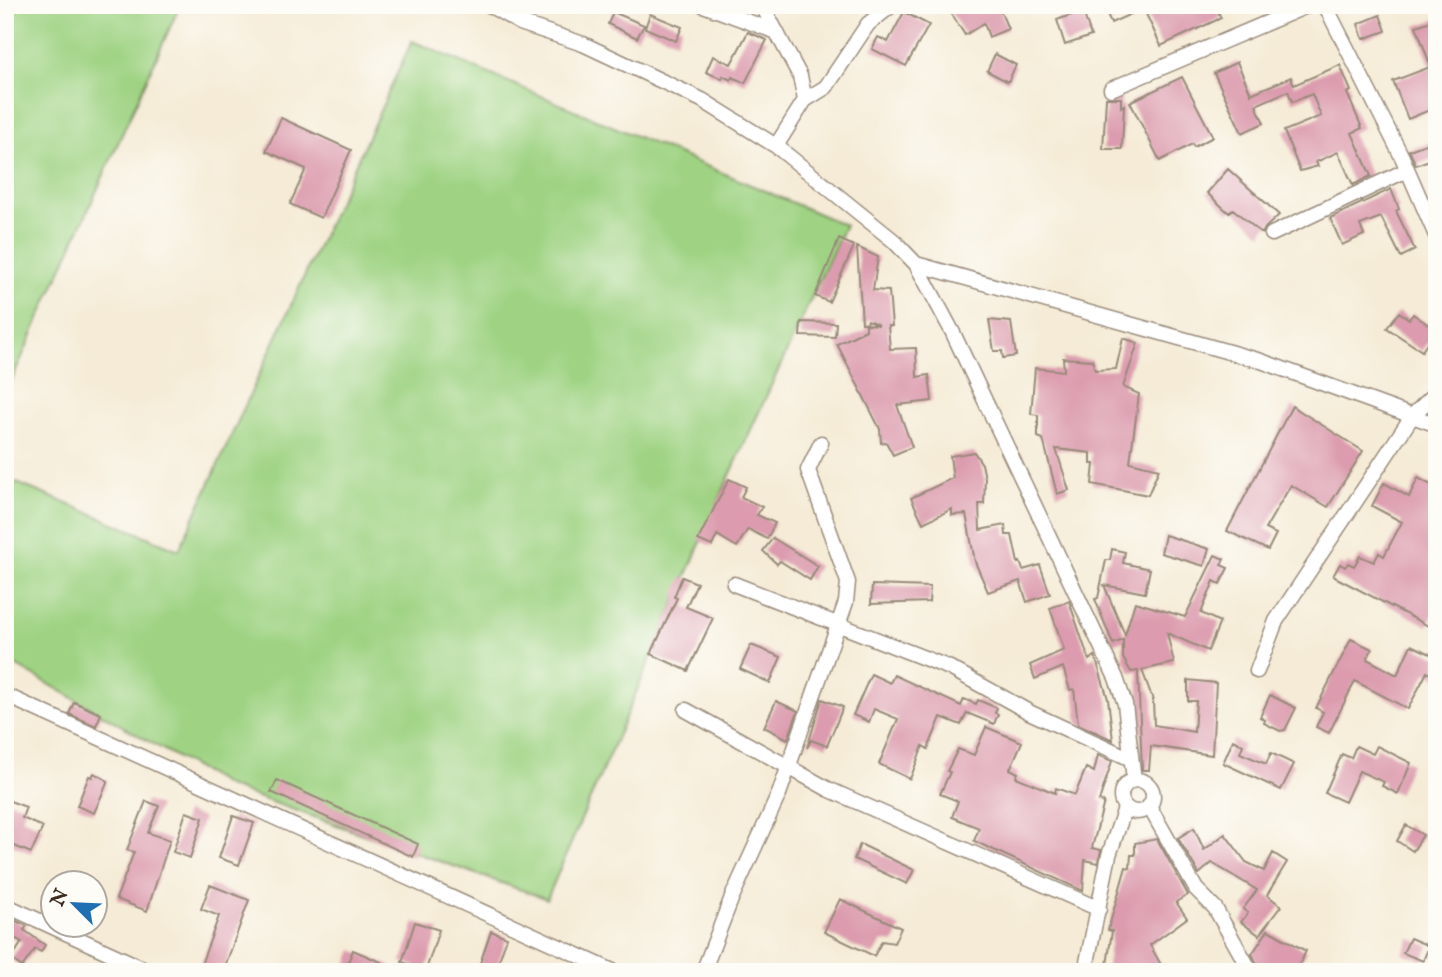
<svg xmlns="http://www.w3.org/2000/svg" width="1442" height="977" font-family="'IM FELL English',serif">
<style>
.green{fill:#9fd383;stroke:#6d7e50;stroke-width:2}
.building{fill:#dc9bae}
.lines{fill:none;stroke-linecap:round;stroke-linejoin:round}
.street-casing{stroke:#988a7a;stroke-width:17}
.street{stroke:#fff;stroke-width:14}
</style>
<rect width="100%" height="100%" fill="#fdfcf7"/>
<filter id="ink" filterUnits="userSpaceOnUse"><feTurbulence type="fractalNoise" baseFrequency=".0143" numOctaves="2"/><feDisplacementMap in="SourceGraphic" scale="14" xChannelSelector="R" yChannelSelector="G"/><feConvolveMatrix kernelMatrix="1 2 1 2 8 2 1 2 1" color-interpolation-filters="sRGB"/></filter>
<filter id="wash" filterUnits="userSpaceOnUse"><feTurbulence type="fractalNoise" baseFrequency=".00686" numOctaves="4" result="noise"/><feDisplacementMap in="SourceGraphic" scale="28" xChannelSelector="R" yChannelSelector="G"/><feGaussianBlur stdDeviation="1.57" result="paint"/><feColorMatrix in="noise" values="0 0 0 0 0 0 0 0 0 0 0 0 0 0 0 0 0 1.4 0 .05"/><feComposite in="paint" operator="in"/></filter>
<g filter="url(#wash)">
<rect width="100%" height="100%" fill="#f5ebd6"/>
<path class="green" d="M5,5H180L5,395Z
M412,41L845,225L725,486L547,899L229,787L5,659V478L179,550Z"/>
<g id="blocks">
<path class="building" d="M946,5H998L1008,29L989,37L984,23L965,35Z
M1103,5H1151L1111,23Z
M1165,5H1215L1221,18L1161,46L1146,14Z
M1083,11L1091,36L1065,45L1057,20Z
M613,12L644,25L637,38L608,24Z
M904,12L929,25L906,66L872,49L878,37L888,42Z
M650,14L682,27L676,41L645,28Z
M1380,15L1386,31L1363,39L1358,24Z
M1437,19V78H1435L1416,26Z
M748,32L767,40L745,83L732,77L731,80L723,76L722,79L706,72L713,56L731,64Z
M995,54L1016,65L1008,82L987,71Z
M1237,62L1251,94L1291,77L1294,85L1340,65L1351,91L1347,93L1362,128L1352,133L1371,176L1353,185L1338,152L1316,162L1318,166L1300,171L1284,131L1321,116L1312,94L1292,102L1288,91L1256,105L1264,123L1242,133L1214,73Z
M1430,67L1437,84V107L1408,119L1393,81Z
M1182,77L1213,137L1194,147L1192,144L1160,161L1130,102Z
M1106,98H1121V107L1124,105L1122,149H1103Z
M281,118L351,150L321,218L290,204L306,169L266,151Z
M1437,140V157L1416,165L1409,150Z
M1228,169L1279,215L1265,228L1262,234L1233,209L1229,213L1207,193Z
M1391,189L1399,209L1396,211L1415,250L1401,257L1381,217L1360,225L1364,235L1342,245L1330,218Z
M839,239L854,246L829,302L815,296Z
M857,247L878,257L873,290L889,291L892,326H888L890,349L916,348L917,377L929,375L932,401L897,405L912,447L893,455L886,442L881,443L880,429L837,344L866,330V324L879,325L868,320L867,323H862Z
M1399,312L1409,319L1413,314L1436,330L1422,351L1387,328Z
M989,320L1011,322L1016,356L1003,358L1002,351H994Z
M801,322L836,323L835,337L800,336Z
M1123,338L1138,343L1123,387L1139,394L1130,462L1159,469L1148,495L1092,484L1094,464H1091V453L1056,449L1069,490L1057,494L1043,439L1038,437V415L1031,414L1035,368L1064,371L1063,358L1092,360L1095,370L1116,369Z
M1292,406L1363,451L1328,507L1291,485L1265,529L1276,534L1268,550L1227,531Z
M974,452L982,464L985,478L984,504H979L980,530L1005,525L1006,535H1012L1018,563L1020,562L1023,570L1040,565L1050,594L1027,602L1020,581L988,592L975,562L966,514L952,515V509L923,523L911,498L953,478L950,456Z
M1418,478L1437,488V498L1431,508L1437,511V607L1428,626L1333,576L1340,564L1345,567L1348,563L1354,566L1360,556L1374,562L1379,553L1384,556L1402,522L1372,506L1384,483L1409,497Z
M729,479L746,487L741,497L762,507L757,515L775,523L767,539L748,529L737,547L717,535L712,546L698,540Z
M1165,535L1209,549L1204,566L1161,553Z
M773,538L818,566L810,580L780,561L777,564L763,551Z
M1112,549L1125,552L1123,563L1150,569L1145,593L1104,585L1125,635L1135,602L1185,617L1215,555L1224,559L1221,565L1228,568L1220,584L1214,581L1201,613L1220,622L1208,651L1167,633L1174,663L1142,670L1153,700L1154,725L1194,732L1196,701H1188V680L1216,683L1212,755L1151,746L1149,770H1142L1138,671L1131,672L1123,658V640L1113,644L1095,599L1098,598L1106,560H1110Z
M682,577L697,583L686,607L713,618L688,671L651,654L677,598L674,597Z
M872,585L930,587L929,602L871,604Z
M1069,601L1089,660L1095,656L1108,699L1113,740L1078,724L1074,689L1070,690L1063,667L1035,679L1030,665L1064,650L1050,608Z
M1351,639L1372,649L1367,659L1397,675L1411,645L1437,657V678L1427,672L1408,709L1355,681L1329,733L1316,727L1323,712L1316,708Z
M751,645L781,657L770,683L740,669Z
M871,674L890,683L894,675L961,706L964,699L976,704L978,700L997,708L995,713L998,714L994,724L967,713L961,725L941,717L928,749L923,746L910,779L879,764L898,719L874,709L869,722L853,715Z
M1270,695L1296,708L1285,730L1280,731L1264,723L1265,720L1260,717Z
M822,699L843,707L827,746L811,740L807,748Z
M776,701L798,711L788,739L764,727Z
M74,702L101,714L96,726L69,714Z
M986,727L1022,742L1010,769L1018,773L1016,777L1055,793L1056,788L1075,795L1086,768L1094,772L1098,755L1112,761L1099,801L1104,802L1092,848L1101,850L1098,863L1085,860L1083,891L974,841L979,828L952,817L958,801L940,794L950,772L947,771L958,749L974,755Z
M1233,740L1243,745L1240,753L1266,764L1271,753L1294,764L1281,790L1223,763Z
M1356,746L1373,754L1377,746L1411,763L1398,794L1382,786L1384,782L1359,771L1345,802L1325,793L1342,754L1351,758Z
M94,773L108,781L94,813L77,806L89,776L92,777Z
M277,780L418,844L413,857L271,792Z
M10,801L26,807L22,818L43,827L31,853L5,842V812Z
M146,801L159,806L148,833L170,840L147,911L116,899L134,852L127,850Z
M186,812L203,818L190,858L173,852Z
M233,816L254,823L239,865L219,858Z
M1406,825L1423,835L1413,851L1397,841Z
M1194,828L1204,850L1225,834L1246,862L1264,871L1273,853L1287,862L1267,895L1281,906L1259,935L1241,922L1248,913L1243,909L1257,890L1212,863L1199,874L1178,838Z
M1157,839L1188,895L1176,902L1187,918L1150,945L1165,972H1106L1112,931L1108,930L1126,867L1130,868L1131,855H1135V843Z
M860,844L914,870L907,884L854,859Z
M210,885L249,900L223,972L200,967L219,916L201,909Z
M840,899L901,928L894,943L882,941L874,956L824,932Z
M5,916L27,926L24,930L45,945L41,952L35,949L22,967L11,959L22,942L5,933Z
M415,922L439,930L426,970L402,962Z
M1268,930L1306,951L1296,972H1261L1252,954Z
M491,931L507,937L495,972H477Z
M1410,938L1429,946L1423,961L1403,953Z
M353,950L404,972H352L345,969Z"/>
</g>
</g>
<g filter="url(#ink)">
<use href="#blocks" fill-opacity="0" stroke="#988a7a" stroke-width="2"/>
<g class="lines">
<g class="street-casing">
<path id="street" d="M489,5L520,23L583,44L702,100L776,146L894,241L916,264L953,333L1116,678L1125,704L1134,780
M703,5L777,32
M762,5L800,76L805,100L776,146
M1325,5L1402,157L1437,238
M1111,89L1309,5
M805,100L826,87L868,24L892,5
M1272,234L1407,170
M916,264L1261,361L1437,425
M734,584L950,668L1029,712L1131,759
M1257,671L1276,621L1413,415L1437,392
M5,695L615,972
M686,710L828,789L1099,909
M1121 796a16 16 0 1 1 32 0a16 16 0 1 1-32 0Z
M1149,806L1196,889L1215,908L1251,972
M5,905L151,972
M703,972L732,897L779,794L846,602L848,582L808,470L821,443
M1085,972L1109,855L1125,808"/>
</g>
<use href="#street" class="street"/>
</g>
</g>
<rect width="1442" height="977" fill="none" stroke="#fdfcf7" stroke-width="28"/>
<g transform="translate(74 904) rotate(294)"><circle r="33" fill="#fdfcf7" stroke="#afa8a0" stroke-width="2"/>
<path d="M0-5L12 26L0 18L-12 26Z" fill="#1f6fb2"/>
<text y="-10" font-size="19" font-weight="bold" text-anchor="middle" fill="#3b2a1e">N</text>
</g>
</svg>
